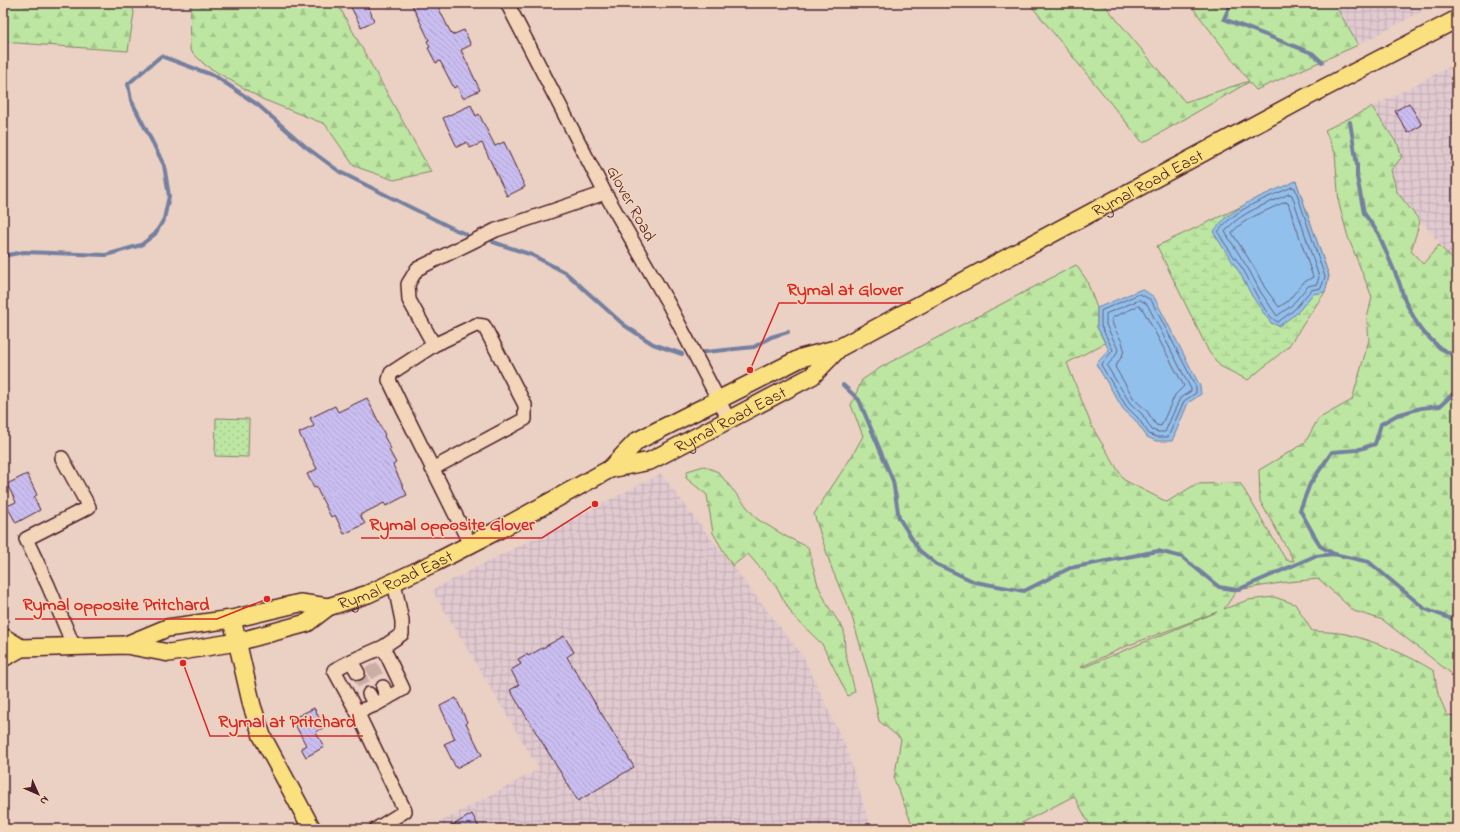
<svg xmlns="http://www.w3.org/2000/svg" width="1460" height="832" font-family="'Indie Flower',sans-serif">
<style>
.industrial{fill:url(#industrial-grid)}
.forest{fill:url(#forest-firs);stroke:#838266;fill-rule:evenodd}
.wetland{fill:url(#wetland-marsh);stroke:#838266}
.park{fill:url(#park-dots);stroke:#838266}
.water{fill:#91c0ec;stroke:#75809f}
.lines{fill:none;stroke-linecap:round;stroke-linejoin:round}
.shore{stroke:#665f78;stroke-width:1}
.stream{stroke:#75809f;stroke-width:4}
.building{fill:url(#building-back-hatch);stroke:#4a1f2b}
.minor-tunnel{stroke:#cbada5;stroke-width:13;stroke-dasharray:13 6;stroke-linecap:butt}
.minor-casing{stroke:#4a1f2b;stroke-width:16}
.major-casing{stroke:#4a1f2b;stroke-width:20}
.minor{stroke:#f3d5b9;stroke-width:13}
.major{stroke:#fbe080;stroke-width:17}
.labels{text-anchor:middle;stroke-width:3;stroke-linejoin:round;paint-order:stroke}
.street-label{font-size:17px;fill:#4a1f2b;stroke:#f3d5b9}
.leader{fill:none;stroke:#d62828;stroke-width:1.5}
.callout-dot{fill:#d62828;stroke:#f3d5b9;stroke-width:1.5}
.callout-label{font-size:18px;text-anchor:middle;font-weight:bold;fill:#d62828;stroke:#f3d5b9;stroke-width:3;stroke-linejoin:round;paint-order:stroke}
</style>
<defs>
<pattern id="industrial-grid" width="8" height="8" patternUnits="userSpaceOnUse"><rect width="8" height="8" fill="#e1cbd1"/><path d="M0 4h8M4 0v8" fill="none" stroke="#c3aeb4"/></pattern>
<pattern id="forest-firs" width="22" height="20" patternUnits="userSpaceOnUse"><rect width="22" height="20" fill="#bce6a2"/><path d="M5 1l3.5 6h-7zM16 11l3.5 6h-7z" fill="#a3c58c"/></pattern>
<pattern id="wetland-marsh" width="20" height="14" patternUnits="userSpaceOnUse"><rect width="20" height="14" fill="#bce6a2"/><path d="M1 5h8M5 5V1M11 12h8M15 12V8" fill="none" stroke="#a3c58c"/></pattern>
<pattern id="park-dots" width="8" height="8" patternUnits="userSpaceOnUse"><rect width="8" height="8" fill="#bce6a2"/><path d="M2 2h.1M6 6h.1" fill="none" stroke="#a3c58c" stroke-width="1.8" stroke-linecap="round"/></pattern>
<pattern id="building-back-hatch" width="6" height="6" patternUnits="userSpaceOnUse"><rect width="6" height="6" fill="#c9bef0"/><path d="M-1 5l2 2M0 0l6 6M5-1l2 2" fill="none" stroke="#aea3ce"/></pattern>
</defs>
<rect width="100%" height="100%" fill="#ebd0c4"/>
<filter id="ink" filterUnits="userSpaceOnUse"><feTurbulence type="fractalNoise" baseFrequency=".025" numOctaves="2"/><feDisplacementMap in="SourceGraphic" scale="8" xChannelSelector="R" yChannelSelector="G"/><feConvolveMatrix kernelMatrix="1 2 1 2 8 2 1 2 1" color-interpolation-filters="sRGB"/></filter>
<g filter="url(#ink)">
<path class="industrial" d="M1334,3H1437L1358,45Z
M1457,63V264L1397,192L1391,169L1401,157L1398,145L1372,107Z
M661,474L804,658L847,750L871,829H428L539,769L432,590Z"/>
<path class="forest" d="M3,3H132L134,13L128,51L3,42Z
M191,3H337L431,172L394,180L354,166L325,124L262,99L205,65L190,50Z
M1029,3H1103L1185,102L1249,81L1189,3H1334L1358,45L1256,90L1249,82L1143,143Z
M1372,107L1398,145L1402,157L1391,170L1397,192L1420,221L1411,251L1423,264L1439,245L1457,264V678L1383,620L1354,611L1319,579L1287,582L1237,590L1224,609L1248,600L1274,597L1295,604L1312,631C1323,632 1335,632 1346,634C1377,642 1407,654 1434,671L1438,694L1447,715L1457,716V829H1092L1074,796L1010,829H914L894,779L901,739L879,721L871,682L852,617L832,569L814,514L852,456L863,436L851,405L862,380L883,366L1076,265L1086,279L1097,308V327L1105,343L1067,363L1092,427L1124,480L1167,502L1196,484L1240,483L1286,560L1294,561L1260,501L1259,470L1305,443L1318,419L1352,400L1369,340L1367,319L1372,297L1348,237L1339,204L1335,153L1325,130ZM1217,612L1082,668L1081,667L1124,647Z
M704,466L718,472L757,519L787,537L808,547L818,585L828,606L844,630L845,652L855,691L848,696L822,644L793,616L775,585L748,554L732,566L713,533L707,495L686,478L687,471Z"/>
<path class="wetland" d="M1296,181L1329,276L1325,292L1288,347L1248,380L1220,366L1209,352L1157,246Z"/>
<path class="park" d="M216,418L249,419L248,457L215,456Z"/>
<path class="water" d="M1296,181L1329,276L1325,292L1313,294L1297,313L1279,326L1271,323L1252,296L1241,275L1213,232L1226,217L1250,201Z
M1142,289L1154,297L1200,386L1201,394L1188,403L1172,441H1156L1147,437L1135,420L1123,409L1096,364L1109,350L1097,327V308Z"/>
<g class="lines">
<path class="shore" d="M1292,187L1295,188L1325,277L1321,288L1311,290L1294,310L1278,322C1265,317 1251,283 1244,271C1236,258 1225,246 1218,232C1235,208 1267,198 1292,187Z
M1289,194L1292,195L1319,277L1317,284L1308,286L1291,306L1277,316L1260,291L1249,270L1225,232C1238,213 1269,203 1289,194Z
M1285,202L1288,203L1313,277L1303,283L1287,302L1279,307L1265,288L1254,267L1232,233C1240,220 1271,209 1285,202Z
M1140,294L1151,300L1196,387V393L1184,401L1168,437H1157L1149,434L1138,418L1126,406L1101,365L1113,350L1101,326V311Z
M1140,300L1147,304L1191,389V391L1180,398L1165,432H1158L1152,430L1142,414L1130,403L1107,366L1116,355L1118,349L1106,325V314Z
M1139,306L1142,308L1184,386L1175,395L1161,426L1156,425L1147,411L1134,399L1115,367C1117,363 1120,360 1122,356C1129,342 1111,332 1112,318Z"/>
<path class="stream" d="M1231,3L1224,19L1312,53L1322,62
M1350,122L1357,165V177L1364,213L1378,233L1399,282L1405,301L1420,329L1440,348L1457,357L1455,392L1440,406L1421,408L1397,415L1381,424L1375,444L1357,450L1332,452L1310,484L1300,510L1320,546L1334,554L1369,562L1425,609L1457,621
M493,242L532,255L566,273L624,325L653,344L682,354
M3,256L24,252L106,255L141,245L155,234L164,219L169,196L164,165L131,100L128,84L161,56L215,76L258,105L306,147L340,172L456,230L466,234
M696,353L754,347L771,337L788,332
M843,385L859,400L893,481L899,518L919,550L936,564L975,582L1024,591L1070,568L1158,551L1182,557L1219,587L1237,590L1315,556L1334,554"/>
</g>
<path class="building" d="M358,3H367L374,21L361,27L351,7Z
M411,3H436L452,35L464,30L471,45L461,50L480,90L463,98L457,86L454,88L440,61L436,63L428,48L430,47L427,41L429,40Z
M1409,103L1422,125L1408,133L1395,111Z
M471,105L476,116L479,114L495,146L504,142L525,187L507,196L482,143L470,148L467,142L457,147L443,118Z
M367,398L385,435L384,436L391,449L389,450L396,463L393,465L407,495L386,506L384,503L360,515L365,524L344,534L335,515L331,517L316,487L314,488L307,474L317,469L299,433L314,426L310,418L335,406L338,412Z
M27,474L37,495L34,497L40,510L16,523L7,506L16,502L7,484Z
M564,636L574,652L567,657L634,767L578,801L510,690L519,685L511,670L521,664L518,659L527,654L528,656Z
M456,698L467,722L466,723L482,755L456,768L444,744L455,739L440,706Z
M314,708L324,727L316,732L324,747L306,757L301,748L306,745L292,719Z
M472,814L480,829H446Z"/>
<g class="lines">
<path class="minor-tunnel" d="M371,665L383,687
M358,673L369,694"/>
<g class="minor-casing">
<path id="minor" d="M507,3L605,193L668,303L729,420
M434,345L409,300L408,284L417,269L496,230L605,193
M62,458L89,507L26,539L48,585L74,647
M432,469L525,419V405L484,326L476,325L434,345L391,373L389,380L399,401L470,544
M383,647L402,634V621L394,582
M351,661L358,673
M383,687L388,698
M369,694L375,705
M357,712L375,705L403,689L383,647L351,661L334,670L357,712L405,811L376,829"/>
</g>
<g class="major-casing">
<g id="major">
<path id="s1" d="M610,469L637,441L801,358L839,348L1301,100L1457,19"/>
<path d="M232,619L252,706L262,736L312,829"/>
<path d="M3,637L21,648"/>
<path d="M126,645L167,628L232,619L300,603L328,607"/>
<path id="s2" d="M3,658L21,648L126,645L169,653L237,642L307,623L328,607L368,594L434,563L508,525L610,469L650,461L812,376L839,348"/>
</g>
</g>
<use href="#minor" class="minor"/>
<use href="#major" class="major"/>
</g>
</g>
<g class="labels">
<g class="street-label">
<text dy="6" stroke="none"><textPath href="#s1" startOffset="612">Rymal Road East</textPath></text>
<text transform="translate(632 203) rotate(61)" y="6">Glover Road</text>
<text dy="6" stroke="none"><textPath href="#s2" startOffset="783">Rymal Road East</textPath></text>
<text dy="6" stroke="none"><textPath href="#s2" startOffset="410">Rymal Road East</textPath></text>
</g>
</g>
<path class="leader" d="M750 370L779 303H911M595 504L542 538H361M267 599L217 619H15M183 663L210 736H363"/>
<g class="callout-dot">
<circle cx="750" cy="370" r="4"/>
<circle cx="595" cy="504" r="4"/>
<circle cx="267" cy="599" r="4"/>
<circle cx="183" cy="663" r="4"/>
</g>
<g class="callout-label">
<text x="845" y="295">Rymal at Glover</text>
<text x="452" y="530">Rymal opposite Glover</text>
<text x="116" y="610">Rymal opposite Pritchard</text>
<text x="287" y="727">Rymal at Pritchard</text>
</g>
<rect width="1460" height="832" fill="none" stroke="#f3d5b9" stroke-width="16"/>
<rect x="8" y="8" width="1444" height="816" fill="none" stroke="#4a1f2b" stroke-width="1.5" filter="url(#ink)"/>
<g transform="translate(38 794) rotate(135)" stroke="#f3d5b9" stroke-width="3" paint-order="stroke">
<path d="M0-3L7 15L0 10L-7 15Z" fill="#4a1f2b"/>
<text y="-6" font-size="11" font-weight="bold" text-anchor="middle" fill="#4a1f2b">N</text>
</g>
</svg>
